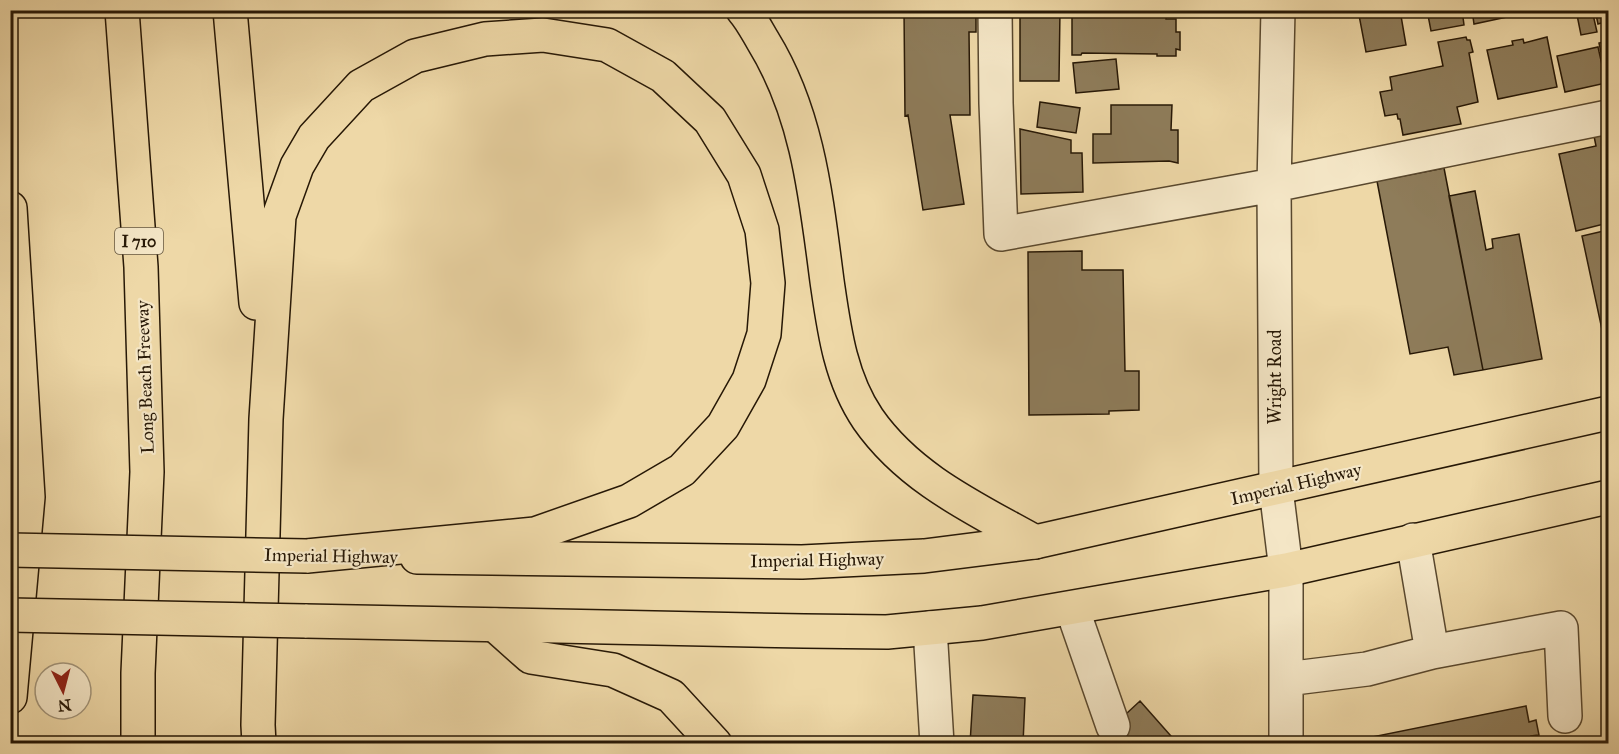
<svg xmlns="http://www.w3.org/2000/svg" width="1619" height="754" font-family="'IM FELL Great Primer',serif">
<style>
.building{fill:#8e7c5a;stroke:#271806;stroke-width:1.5}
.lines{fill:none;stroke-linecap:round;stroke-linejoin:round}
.minor-casing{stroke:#59482e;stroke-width:36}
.major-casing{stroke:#271806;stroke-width:36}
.highway-casing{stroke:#271806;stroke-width:36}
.minor{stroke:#f4e6c6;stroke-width:33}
.major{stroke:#eed8a7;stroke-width:33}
.highway{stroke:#eed8a7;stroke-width:33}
.major-bridge-casing{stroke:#271806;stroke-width:36;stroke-linecap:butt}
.major-bridge{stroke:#eed8a7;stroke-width:33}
.labels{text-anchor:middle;stroke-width:4.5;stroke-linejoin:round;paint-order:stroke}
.shield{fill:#f4e6c6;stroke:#645640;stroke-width:1.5}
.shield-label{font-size:16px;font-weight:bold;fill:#271806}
.street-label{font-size:18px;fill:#271806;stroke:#f4e6c6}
</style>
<rect width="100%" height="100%" fill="#eed8a7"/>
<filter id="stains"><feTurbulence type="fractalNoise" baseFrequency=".00333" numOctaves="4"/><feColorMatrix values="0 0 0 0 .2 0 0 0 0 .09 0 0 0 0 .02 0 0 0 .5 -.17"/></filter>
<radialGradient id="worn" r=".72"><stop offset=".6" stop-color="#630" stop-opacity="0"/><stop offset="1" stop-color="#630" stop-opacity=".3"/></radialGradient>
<path class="building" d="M904,10H976V32H969L970,115H950L964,204L923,210L908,115L905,116Z
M1020,10H1060L1059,81H1020Z
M1072,10H1166V19H1176V32H1180V50L1176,49V56H1157V54L1082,53L1081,55H1072Z
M1358,10H1400L1406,45L1366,52Z
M1427,10H1462L1464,25L1431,31Z
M1472,10H1510L1512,16L1474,24Z
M1576,10H1592L1597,32L1581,35Z
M1595,10H1608V21L1598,24Z
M1466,37L1467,40H1470L1473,52L1469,53L1478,102L1457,107L1461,124L1403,135L1400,119H1398L1397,114L1385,116L1380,92L1392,90L1390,77L1443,66L1438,42Z
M1547,37L1557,87L1498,99L1487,50L1513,45L1512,41L1523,39L1524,43Z
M1608,41V86L1599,43Z
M1598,47L1606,83L1565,92L1557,56Z
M1116,59L1119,89L1076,93L1073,63Z
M1040,102L1080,108L1076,133L1037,127Z
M1111,105H1172L1171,130H1178V163L1169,161L1093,163V134H1111Z
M1020,129L1071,140V153H1082L1083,192L1021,194Z
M1608,133V223L1576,231L1559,154L1596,146L1594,136Z
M1444,168L1483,370L1454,375L1448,347L1410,354L1377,181Z
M1475,191L1486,250L1493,248L1492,239L1519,234L1542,359L1483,370L1449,196Z
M1608,230V339H1604L1582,236Z
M1082,251V270H1123L1125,371H1139V410L1109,411V414L1029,415L1028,252Z
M973,695L1025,698L1023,744H970Z
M1140,701L1178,744H1094L1113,726Z
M1526,706L1529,722L1536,720L1539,735L1531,736L1533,744H1374L1372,737Z"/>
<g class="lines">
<g class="minor-casing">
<path id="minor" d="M995,10L996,103L1001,234L1274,185L1608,117
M1278,10L1274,185L1276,489L1286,570V744
M1413,540L1432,652L1561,628L1565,716
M1072,608L1113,726
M930,628L937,744
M1286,679L1367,669L1432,652"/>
</g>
<g class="major-casing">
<path id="major" d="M417,557L802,562L924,556L1035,542L1608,413
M305,621L804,631L887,632L982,623L1286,570L1608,497"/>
</g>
<g class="highway-casing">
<path id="highway" d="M122,10L141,267L147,472L138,673V744
M230,10L256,303
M743,10C751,19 757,31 763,41C808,114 816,197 827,281C834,329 840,378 868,419C909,478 974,508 1035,542
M10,208L28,497L10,697
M495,625L531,657L613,670L671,696L715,744
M259,744L258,725L266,419L279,216L297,166L314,137L361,86L415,56L485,39L543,35L607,45L663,76L710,120L744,175L762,230L768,283L764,334L749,380L723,426L682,470L629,501L535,534L307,556"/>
</g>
<use href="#minor" class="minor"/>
<use href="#major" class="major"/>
<use href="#highway" class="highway"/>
<g class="major-bridge-casing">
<path id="major-bridge" d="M10,550L307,556
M10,615L305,621"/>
</g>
<use href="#major-bridge" class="major-bridge"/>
</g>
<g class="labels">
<rect class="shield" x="115" y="228" width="48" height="26" rx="4.5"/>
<g class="shield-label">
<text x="139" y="247">I 710</text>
</g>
<g class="street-label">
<text transform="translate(145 377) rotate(-92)" y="6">Long Beach Freeway</text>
<text transform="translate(1275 377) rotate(-90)" y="6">Wright Road</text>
<text transform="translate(1296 484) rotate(-13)" y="6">Imperial Highway</text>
<text transform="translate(331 556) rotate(1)" y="6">Imperial Highway</text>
<text transform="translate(817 560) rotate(-1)" y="6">Imperial Highway</text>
</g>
</g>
<rect width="1619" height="754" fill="none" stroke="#eed8a7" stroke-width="36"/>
<rect x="12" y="12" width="1595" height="730" fill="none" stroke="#271806" stroke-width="3"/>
<rect x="18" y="18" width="1583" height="718" fill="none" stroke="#271806" stroke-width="1.5"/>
<g transform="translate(63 691) rotate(174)"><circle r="28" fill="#f4e6c6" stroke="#a29479" stroke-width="1.5"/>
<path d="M0-4.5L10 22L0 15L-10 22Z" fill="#8f2418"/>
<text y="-9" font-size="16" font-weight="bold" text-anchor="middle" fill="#271806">N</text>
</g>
<rect width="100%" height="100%" filter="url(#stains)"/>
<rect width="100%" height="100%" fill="url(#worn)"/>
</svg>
